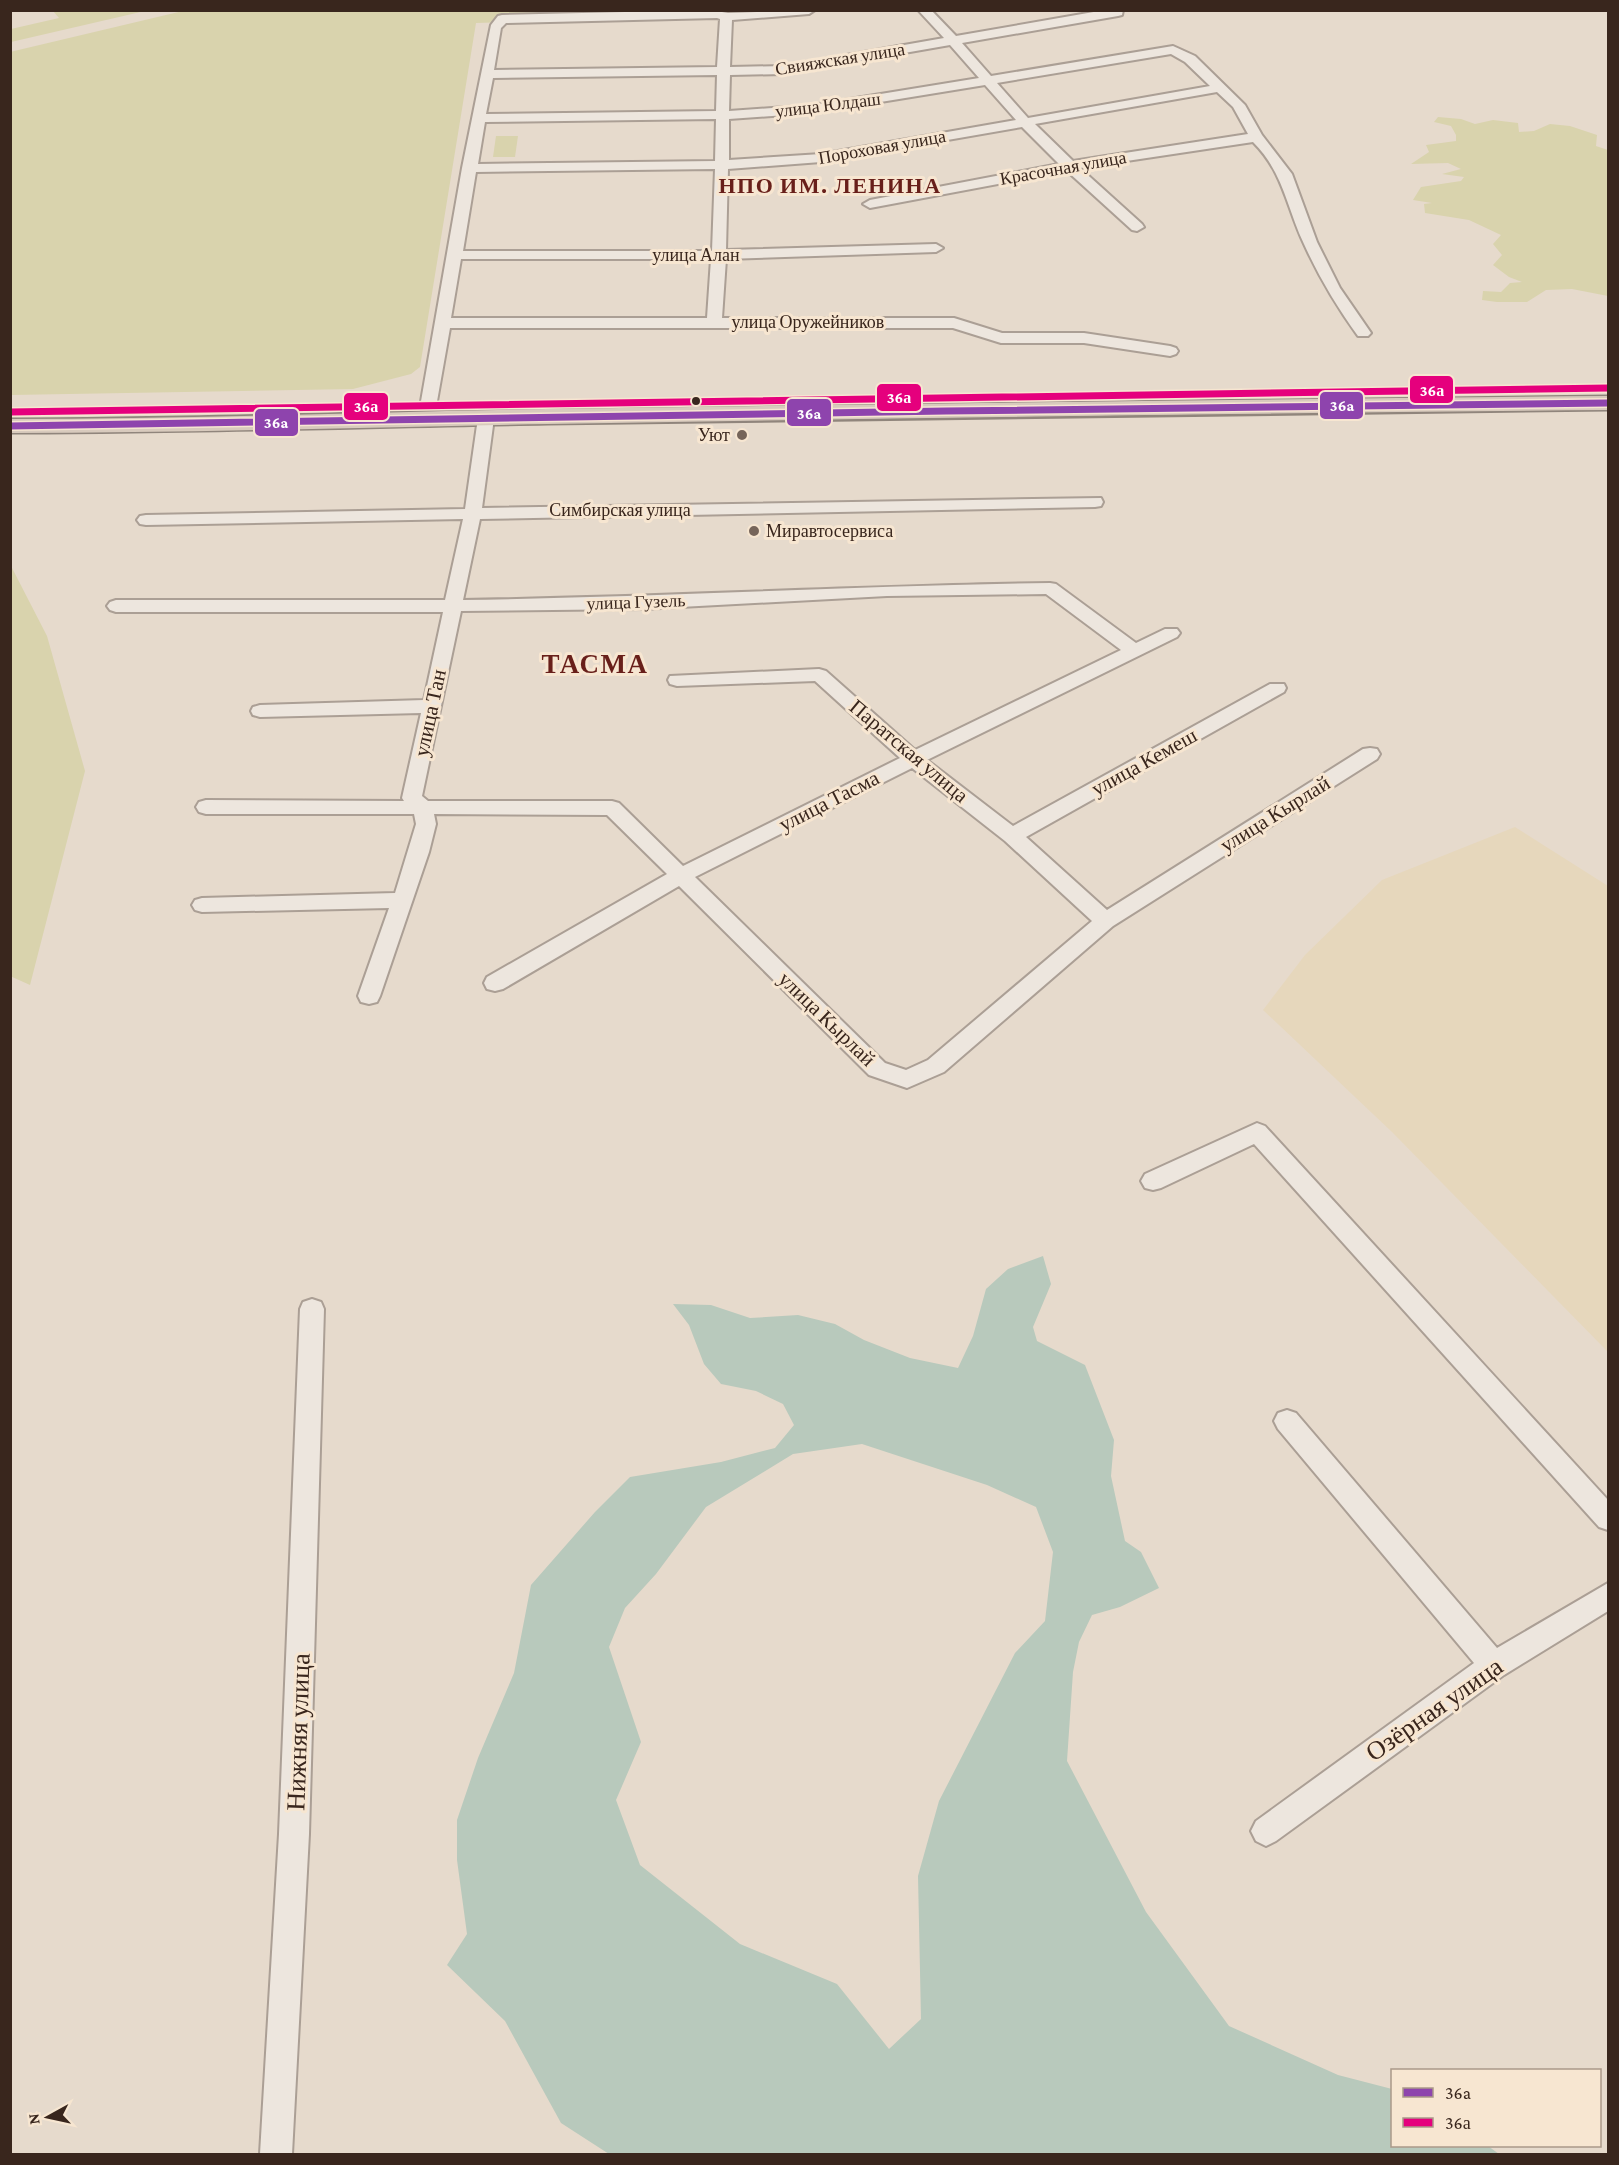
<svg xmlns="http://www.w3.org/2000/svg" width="1619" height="2165" font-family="'Crimson Pro',serif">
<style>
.farmland{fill:#e6d7bc}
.green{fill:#d9d3ad}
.water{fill:#b8c9bc;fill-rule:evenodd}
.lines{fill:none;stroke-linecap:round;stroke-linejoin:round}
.minor-casing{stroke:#ab9f95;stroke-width:4}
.highway-casing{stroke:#90857c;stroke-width:3}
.minor{fill:#ede6de;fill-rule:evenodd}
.highway{fill:#d8cabd;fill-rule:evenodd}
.bus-1-casing{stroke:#f7e6d1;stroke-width:10}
.bus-2-casing{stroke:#f7e6d1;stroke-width:10}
.bus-1{stroke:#8e44ad;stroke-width:7}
.bus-2{stroke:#e5007d;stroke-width:7}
.bus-dot{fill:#39261d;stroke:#f7e6d1;stroke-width:2}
.poi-dot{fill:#76655a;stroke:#f7e6d1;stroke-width:2}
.labels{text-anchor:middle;stroke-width:6;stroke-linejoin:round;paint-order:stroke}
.far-street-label{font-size:18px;fill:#39261d;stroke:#f7e6d1}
.far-poi-label{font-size:18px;fill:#39261d;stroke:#f7e6d1;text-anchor:end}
.street-label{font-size:21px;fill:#39261d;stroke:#f7e6d1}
.far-district-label{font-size:22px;font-weight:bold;letter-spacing:1.5px;fill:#681f1a;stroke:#f7e6d1}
.near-street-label{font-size:26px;fill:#39261d;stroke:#f7e6d1}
.district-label{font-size:27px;font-weight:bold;letter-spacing:1.5px;fill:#681f1a;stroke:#f7e6d1}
.line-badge{stroke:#f7e6d1;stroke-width:2}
.badge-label{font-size:16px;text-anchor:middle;font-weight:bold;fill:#fff}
</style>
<rect width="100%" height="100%" fill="#e6dacc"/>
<path class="farmland" d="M1515,827L1608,886V1352L1392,1132L1263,1010L1305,955L1382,880Z"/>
<path class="green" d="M187,10L753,11L722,15L476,23L420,367L411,374L353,389L11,395L10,52Z
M53,11H145L11,42V29L59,18Z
M1438,117L1461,119L1475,124L1493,120L1518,123L1519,132L1534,131L1550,124L1570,126L1597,135L1596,146L1608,150V296L1572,289L1546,290L1527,302H1497L1482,300L1483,291L1501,292L1510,283L1522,282L1509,277L1493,265L1502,255L1493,244L1501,235L1469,220L1425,213L1424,204L1432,203L1413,200L1421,187L1461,181L1464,177L1442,174L1461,169L1448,163L1411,164L1429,152L1426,145L1456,141V135L1451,126L1434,122Z
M496,136H518L515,157H493Z
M11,566L47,636L85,771L30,985L10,976Z"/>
<path class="water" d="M1043,1256L1051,1284L1033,1327L1037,1341L1085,1365L1114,1440L1111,1476L1125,1541L1141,1552L1159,1588L1120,1607L1092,1615L1079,1642L1073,1672L1067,1761L1146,1912L1229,2026L1338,2075L1392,2089V2146H1488L1499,2154H609L561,2123L505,2021L447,1965L467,1934L457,1860V1820L478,1758L514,1673L531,1585L595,1512L630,1477L721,1462L775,1448L794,1425L783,1404L756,1391L721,1384L704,1364L689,1325L673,1304L711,1305L750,1318L798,1315L835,1324L864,1340L910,1358L958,1368L973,1336L986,1289L1008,1269ZM862,1444L987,1485L1036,1507L1053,1552L1045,1621L1015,1653L939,1801L918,1876L921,2019L889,2049L837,1984L740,1944L640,1865L616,1800L641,1742L609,1647L625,1608L656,1574L706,1507L793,1454Z"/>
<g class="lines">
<g class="minor-casing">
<path id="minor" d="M710,10L728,13L815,10L809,14L732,20L730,67L784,66L944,38L918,10H931L956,36L1105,10H1123L1122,15L1118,16L962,43L991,76L1173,46L1195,56L1245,105L1262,135L1292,174L1317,242L1340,288L1371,333L1368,336H1358C1337,307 1319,277 1304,244C1286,206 1284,173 1253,142L1080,168L1142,224L1144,227L1137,231L1132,230L1067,171L870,208L863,204L870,200L1059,164L1022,127L821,162L728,169L726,250L936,244L943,248L936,252L726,259L722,318H954L1002,333H1084L1170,346L1176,348L1178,351L1176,354L1170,356L1084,343H1001L953,328H450L436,407L434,410H422L420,407L462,168L491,25L498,16L502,15ZM717,18L720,19L717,67L494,70L501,28L506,23ZM950,45L979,78L813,105L729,111L730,75L784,74ZM1171,54L1185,62L1210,86L1028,118L997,83ZM717,75L716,111L486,114L493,78ZM985,85L1016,120L821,154L729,160V119L813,113ZM1217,92L1233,107L1248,134L1073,161L1035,124ZM716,119L715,161L478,164L485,122ZM715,169L712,251H463L476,172ZM461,259H711L707,318H451Z
M486,413L494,418L482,508L1101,498L1103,502L1101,506L1095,507L480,519L463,600C659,597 854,586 1050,583L1056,584L1136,643L1165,629H1177L1180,633L1177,637L927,760L1013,826L1270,684H1284L1286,688L1284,692L1026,837L1107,910L1363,749L1370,748L1377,749L1380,754L1377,759L1113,926L944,1072L907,1088L869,1075L679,886L503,989L495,991L487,989L484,983L487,977L667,874L607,815L434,814L436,824L429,852L380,996L377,1002L369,1004L361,1002L358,996L389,908L202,912L195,910L192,905L195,900L202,898L395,893L416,824L414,814H206L199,812L196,807L199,802L206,800L404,801L402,798L421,713L260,717L253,715L251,711L253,707L260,705L424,700L443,612H116L110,610L107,606L110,602L116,600H445L463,519L146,525L140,524L137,520L140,516L146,515L465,509L478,418ZM1046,594L1121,650L915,750L826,671L819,669L670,676L668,680L670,684L677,686L815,681L900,758L683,866L619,803L612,801H428L422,796L461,611L643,609L887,596ZM912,768L1005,841L1092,921L928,1060L906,1070L885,1063L695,877Z
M1257,1123L1265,1126L1608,1500V1530L1599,1527L1254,1144L1161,1188L1153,1190L1145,1188L1141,1181L1145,1174Z
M312,1299L321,1302L324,1309L309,1834L292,2154H260L279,1834L300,1309L303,1302Z
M1287,1410L1296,1413L1497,1648L1608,1583V1611L1504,1675L1276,1841L1266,1846L1256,1841L1251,1831L1256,1821L1474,1663L1278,1429L1274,1421L1278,1413Z"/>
</g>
<g class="highway-casing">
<path id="highway" d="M1608,396V410C1255,413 902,418 548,424C369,427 190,433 10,433V419C190,419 369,412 548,409C902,404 1255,399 1608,396Z"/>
</g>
<use href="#minor" class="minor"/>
<use href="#highway" class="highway"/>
<g class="bus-1-casing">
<path id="bus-1" d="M10,426L946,411L1608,403"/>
</g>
<g class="bus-2-casing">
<path id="bus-2" d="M10,412L1608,388"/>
</g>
<use href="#bus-1" class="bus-1"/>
<use href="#bus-2" class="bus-2"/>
</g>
<circle class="bus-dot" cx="696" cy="401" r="5"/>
<g class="poi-dot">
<circle cx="742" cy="435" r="6"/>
<circle cx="754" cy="531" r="6"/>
</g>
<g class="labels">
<g class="far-street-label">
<text transform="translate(840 59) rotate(-9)" y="6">Свияжская улица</text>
<text transform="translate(828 105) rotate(-7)" y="6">улица Юлдаш</text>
<text transform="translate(882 147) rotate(-10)" y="6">Пороховая улица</text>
<text transform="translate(1063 168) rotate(-10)" y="6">Красочная улица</text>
<text x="696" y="261">улица Алан</text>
<text x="808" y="328">улица Оружейников</text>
<text x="620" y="516">Симбирская улица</text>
<text transform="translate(636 602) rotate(-2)" y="6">улица Гузель</text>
</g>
<g class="far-poi-label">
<text x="730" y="441">Уют</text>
<text x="766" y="537" text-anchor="start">Миравтосервиса</text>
</g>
<g class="street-label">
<text transform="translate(430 713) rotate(-78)" y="7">улица Тан</text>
<text transform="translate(909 751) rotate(40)" y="7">Паратская улица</text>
<text transform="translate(1144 762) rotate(-29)" y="7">улица Кемеш</text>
<text transform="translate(829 801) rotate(-27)" y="7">улица Тасма</text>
<text transform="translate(1275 814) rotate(-32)" y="7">улица Кырлай</text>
<text transform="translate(827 1019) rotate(44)" y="7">улица Кырлай</text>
</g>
<g class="far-district-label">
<text x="830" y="193">НПО ИМ. ЛЕНИНА</text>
</g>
<g class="near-street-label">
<text transform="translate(1434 1709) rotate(-35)" y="9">Озёрная улица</text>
<text transform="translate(298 1732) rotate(-88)" y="9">Нижняя улица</text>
</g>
<g class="district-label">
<text x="595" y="673">ТАСМА</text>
</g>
</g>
<g class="line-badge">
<rect x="1409" y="375" width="45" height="29" rx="6" fill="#e5007d"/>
<rect x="876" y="383" width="46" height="29" rx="6" fill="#e5007d"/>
<rect x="1319" y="391" width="45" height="29" rx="6" fill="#8e44ad"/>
<rect x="343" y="392" width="46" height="29" rx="6" fill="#e5007d"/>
<rect x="786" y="398" width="46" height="29" rx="6" fill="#8e44ad"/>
<rect x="254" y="408" width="45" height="29" rx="6" fill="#8e44ad"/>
</g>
<g class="badge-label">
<text x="1432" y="396">36а</text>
<text x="899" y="403">36а</text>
<text x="1342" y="411">36a</text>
<text x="366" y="412">36а</text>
<text x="809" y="419">36a</text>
<text x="276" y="428">36a</text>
</g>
<rect width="1619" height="2165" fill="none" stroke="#39261d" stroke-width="24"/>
<rect x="1391" y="2069" width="210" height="78" fill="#f7e6d1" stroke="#ab9989" stroke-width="1.5"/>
<rect x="1403" y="2088" width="30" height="9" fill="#8e44ad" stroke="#ab9989" stroke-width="1.5"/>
<text x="1445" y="2099" font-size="18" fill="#39261d">36a</text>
<rect x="1403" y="2118" width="30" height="9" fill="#e5007d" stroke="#ab9989" stroke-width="1.5"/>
<text x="1445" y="2129" font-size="18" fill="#39261d">36а</text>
<g transform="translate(48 2117) rotate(262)" stroke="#f7e6d1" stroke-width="4.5" paint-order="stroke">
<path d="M0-4.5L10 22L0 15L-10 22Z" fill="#39261d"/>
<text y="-9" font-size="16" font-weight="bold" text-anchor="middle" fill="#39261d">N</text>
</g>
</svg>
